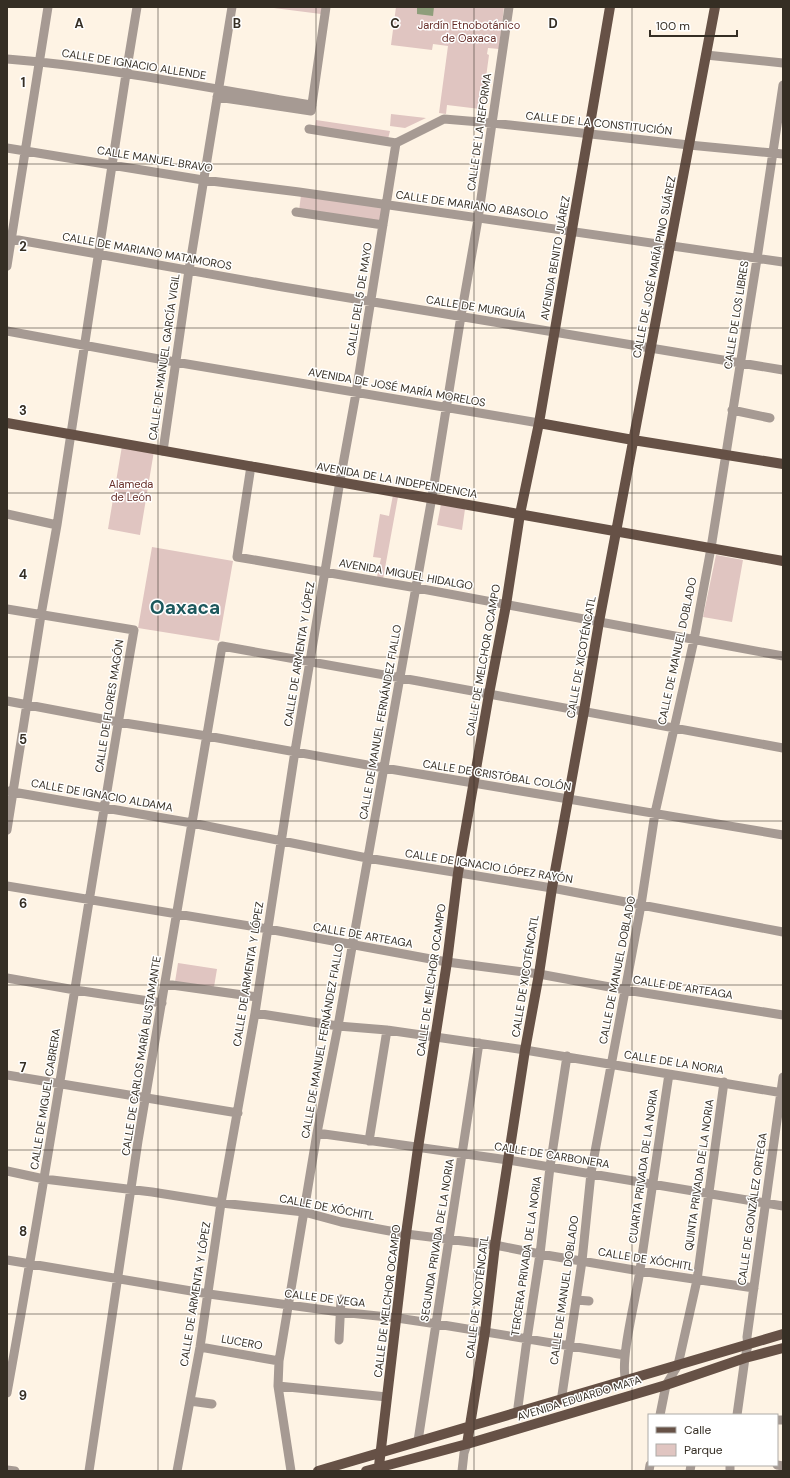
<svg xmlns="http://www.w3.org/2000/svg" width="790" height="1478" font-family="'DM Sans',sans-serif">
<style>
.green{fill:#e0c5c1}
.water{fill:#8f9e7b}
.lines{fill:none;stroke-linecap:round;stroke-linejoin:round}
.minor{stroke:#a69a93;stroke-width:9}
.major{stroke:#665146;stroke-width:10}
.grid{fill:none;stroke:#352e24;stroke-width:1;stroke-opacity:0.55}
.labels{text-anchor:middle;stroke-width:3;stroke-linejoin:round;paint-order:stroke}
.park-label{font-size:11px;fill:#68302b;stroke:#fff}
.street-label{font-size:11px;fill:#352e24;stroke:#fff}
.town-label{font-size:19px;font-weight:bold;fill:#1d585d;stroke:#fff}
.grid-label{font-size:13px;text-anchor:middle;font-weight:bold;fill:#352e24;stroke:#fff;stroke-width:3;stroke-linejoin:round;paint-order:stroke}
</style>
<rect width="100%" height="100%" fill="#fef3e4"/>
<path class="green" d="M266,7H322L321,14Z
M396,7H504L499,49L488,48L487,54L489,55L482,107L480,109L447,105L446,114L439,113L448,46L433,44L432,50L391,45Z
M391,114L426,118L405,128L390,126Z
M316,120L390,131L388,139L315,127Z
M301,195L382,207L380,221L299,211Z
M122,446L154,451L140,535L108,529Z
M393,495L398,497L383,579L377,577L381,558L373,557L380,514L389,516Z
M441,504L465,509L462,530L437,525Z
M152,547L233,561L219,641L138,628Z
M716,555L743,560L732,622L703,617Z
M178,963L217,969L214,987L175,982Z"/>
<path class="water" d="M417,7H434L433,16L417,14Z"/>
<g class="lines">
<path class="minor" d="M706,55L783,63
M7,59C109,67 211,89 312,105
M217,97L311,111L326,7
M309,129L396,143
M7,148L203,180L299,192L783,262
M296,212L383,225
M7,238L283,287L783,370
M7,266L48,7
M7,331L175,362L539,423
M732,410L770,418
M163,451L189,270L232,7
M251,466L237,557L417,588L783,656
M7,514L57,525
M7,609L134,630C90,884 53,1140 7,1393
M7,701L118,722L207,736L384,768L783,835
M7,791L192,823L367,858L552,888L783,932
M7,830L41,615L57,525L126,74L137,7
M7,886L268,929L447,962L539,974L626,990L783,1015
M7,978L75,990L162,1003
M165,984L257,997
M255,1013L338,1026L387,1030L525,1050L783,1093
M7,1075L238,1113
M317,1133L508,1160L783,1206
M369,1141L387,1030
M7,1171L44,1179L152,1192L221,1203L304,1212L341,1222L406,1234L495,1245L540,1254L640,1271L754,1288
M7,1260L209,1294L340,1312L397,1318L437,1324L625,1355
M576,1300L589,1301
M339,1340L341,1299
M200,1347L279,1361
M626,1381C619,1361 637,1294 640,1270C650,1204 659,1139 669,1074
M278,1386L387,1397
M563,1399L562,1395L582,1261L591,1173L641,905L655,813L694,640L711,548L757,259L783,85
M190,1401L212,1404
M519,1413L518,1407L527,1339L540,1254L550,1167L567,1056
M660,1415L666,1385L678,1365L697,1280L724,1082
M737,1415L745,1358L748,1345L747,1337L783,1077
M777,1420H783
M418,1441L479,1043
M777,1465L783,1466
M7,1470L15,1471
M89,1471L138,1141L222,646L418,681L783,748
M177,1471L200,1347L221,1203L255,1013L295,751L340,481L356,393L396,143L444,119L492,123L689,145L783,154
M291,1471L278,1386L279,1361L317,1133L338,1026L432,497L461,316L478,219L509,7
M462,1471L464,1453L467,1444
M649,1471L650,1465
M690,1471L691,1465
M730,1471V1465"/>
<path class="major" d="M7,423L783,561
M539,423L633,440L783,464
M467,1444L485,1332L495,1245L525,1050L539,974L552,888L584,711L599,622L715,7
M379,1466L406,1234L418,1148L447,962L458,873L489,694L506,605L520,514L539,423L610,7
M318,1471L783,1334
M366,1471L467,1444L666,1385L745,1358L783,1348"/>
</g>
<path class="grid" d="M158,7V1471M316,7V1471M474,7V1471M632,7V1471M7,164H783M7,328H783M7,493H783M7,657H783M7,821H783M7,985H783M7,1150H783M7,1314H783"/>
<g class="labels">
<g class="park-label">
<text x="469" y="29">Jardín Etnobotánico<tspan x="469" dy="13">de Oaxaca</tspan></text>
<text x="131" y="488">Alameda<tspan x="131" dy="13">de León</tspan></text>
</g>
<g class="street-label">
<text transform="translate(134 64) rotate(9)" y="4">CALLE DE IGNACIO ALLENDE</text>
<text transform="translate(599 123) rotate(6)" y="4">CALLE DE LA CONSTITUCIÓN</text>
<text transform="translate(479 132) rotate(-82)" y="4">CALLE DE LA REFORMA</text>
<text transform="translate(155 159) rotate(9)" y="4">CALLE MANUEL BRAVO</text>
<text transform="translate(472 205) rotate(8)" y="4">CALLE DE MARIANO ABASOLO</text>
<text transform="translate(147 251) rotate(10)" y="4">CALLE DE MARIANO MATAMOROS</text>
<text transform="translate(555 258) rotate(-80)" y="4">AVENIDA BENITO JUÁREZ</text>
<text transform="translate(654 267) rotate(-79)" y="4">CALLE DE JOSÉ MARÍA PINO SUÁREZ</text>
<text transform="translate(359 299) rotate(-81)" y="4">CALLE DEL 5 DE MAYO</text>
<text transform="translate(476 307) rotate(9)" y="4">CALLE DE MURGUÍA</text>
<text transform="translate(736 315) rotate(-81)" y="4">CALLE DE LOS LIBRES</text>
<text transform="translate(164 357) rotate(-82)" y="4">CALLE DE MANUEL GARCÍA VIGIL</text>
<text transform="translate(397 387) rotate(10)" y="4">AVENIDA DE JOSÉ MARÍA MORELOS</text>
<text transform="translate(397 480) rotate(10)" y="4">AVENIDA DE LA INDEPENDENCIA</text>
<text transform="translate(406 574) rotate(10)" y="4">AVENIDA MIGUEL HIDALGO</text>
<text transform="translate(677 651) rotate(-78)" y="4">CALLE DE MANUEL DOBLADO</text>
<text transform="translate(299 654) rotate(-81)" y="4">CALLE DE ARMENTA Y LÓPEZ</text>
<text transform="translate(581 657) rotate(-80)" y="4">CALLE DE XICOTÉNCATL</text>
<text transform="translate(483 660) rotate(-80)" y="4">CALLE DE MELCHOR OCAMPO</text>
<text transform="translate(109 706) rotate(-81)" y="4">CALLE DE FLORES MAGÓN</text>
<text transform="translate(380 722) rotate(-80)" y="4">CALLE DE MANUEL FERNÁNDEZ FIALLO</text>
<text transform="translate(497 775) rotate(9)" y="4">CALLE DE CRISTÓBAL COLÓN</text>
<text transform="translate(102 795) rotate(10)" y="4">CALLE DE IGNACIO ALDAMA</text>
<text transform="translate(489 866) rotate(9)" y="4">CALLE DE IGNACIO LÓPEZ RAYÓN</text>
<text transform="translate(363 935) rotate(10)" y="4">CALLE DE ARTEAGA</text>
<text transform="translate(617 970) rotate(-79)" y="4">CALLE DE MANUEL DOBLADO</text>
<text transform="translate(248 974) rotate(-81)" y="4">CALLE DE ARMENTA Y LÓPEZ</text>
<text transform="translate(525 976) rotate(-81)" y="4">CALLE DE XICOTÉNCATL</text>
<text transform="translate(431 980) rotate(-82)" y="4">CALLE DE MELCHOR OCAMPO</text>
<text transform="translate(683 987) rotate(9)" y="4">CALLE DE ARTEAGA</text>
<text transform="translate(322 1041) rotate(-80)" y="4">CALLE DE MANUEL FERNÁNDEZ FIALLO</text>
<text transform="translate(141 1056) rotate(-81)" y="4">CALLE DE CARLOS MARÍA BUSTAMANTE</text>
<text transform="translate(674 1062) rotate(9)" y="4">CALLE DE LA NORIA</text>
<text transform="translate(45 1099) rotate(-81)" y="4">CALLE DE MIGUEL CABRERA</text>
<text transform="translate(552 1155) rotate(9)" y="4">CALLE DE CARBONERA</text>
<text transform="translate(643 1166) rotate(-82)" y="4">CUARTA PRIVADA DE LA NORIA</text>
<text transform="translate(699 1175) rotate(-82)" y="4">QUINTA PRIVADA DE LA NORIA</text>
<text transform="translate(327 1207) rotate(11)" y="4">CALLE DE XÓCHITL</text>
<text transform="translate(752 1209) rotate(-82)" y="4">CALLE DE GONZÁLEZ ORTEGA</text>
<text transform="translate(437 1240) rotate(-81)" y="4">SEGUNDA PRIVADA DE LA NORIA</text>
<text transform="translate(526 1256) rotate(-82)" y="4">TERCERA PRIVADA DE LA NORIA</text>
<text transform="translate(646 1259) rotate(9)" y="4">CALLE DE XÓCHITL</text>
<text transform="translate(564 1290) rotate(-82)" y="4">CALLE DE MANUEL DOBLADO</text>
<text transform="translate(195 1294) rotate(-81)" y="4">CALLE DE ARMENTA Y LÓPEZ</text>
<text transform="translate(477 1297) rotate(-83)" y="4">CALLE DE XICOTÉNCATL</text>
<text transform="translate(325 1298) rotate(7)" y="4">CALLE DE VEGA</text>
<text transform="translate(387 1301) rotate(-83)" y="4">CALLE DE MELCHOR OCAMPO</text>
<text transform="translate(242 1342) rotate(10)" y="4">LUCERO</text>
<text transform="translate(579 1398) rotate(-17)" y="4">AVENIDA EDUARDO MATA</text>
</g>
<g class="town-label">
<text x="185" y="614">Oaxaca</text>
</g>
</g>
<g class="grid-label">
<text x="79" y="28">A</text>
<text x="237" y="28">B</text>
<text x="395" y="28">C</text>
<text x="553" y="28">D</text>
<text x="23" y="87">1</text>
<text x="23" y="251">2</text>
<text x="23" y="415">3</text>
<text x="23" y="579">4</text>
<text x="23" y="744">5</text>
<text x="23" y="908">6</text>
<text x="23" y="1072">7</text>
<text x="23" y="1236">8</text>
<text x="23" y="1400">9</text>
</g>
<rect width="790" height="1478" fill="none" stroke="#352e24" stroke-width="16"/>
<rect x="648" y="1414" width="130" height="52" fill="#ffffff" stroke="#aeaba7"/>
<rect x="656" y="1427" width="20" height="6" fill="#665146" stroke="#aeaba7"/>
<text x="684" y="1434" font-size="12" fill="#352e24">Calle</text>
<rect x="656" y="1444" width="20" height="12" fill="#e0c5c1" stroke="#aeaba7"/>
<text x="684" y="1454" font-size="12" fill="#352e24">Parque</text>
<path d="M650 30v6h87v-6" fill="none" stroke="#352e24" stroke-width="2"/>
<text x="656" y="30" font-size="12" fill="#352e24" stroke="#ffffff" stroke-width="3" paint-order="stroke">100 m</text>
</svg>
